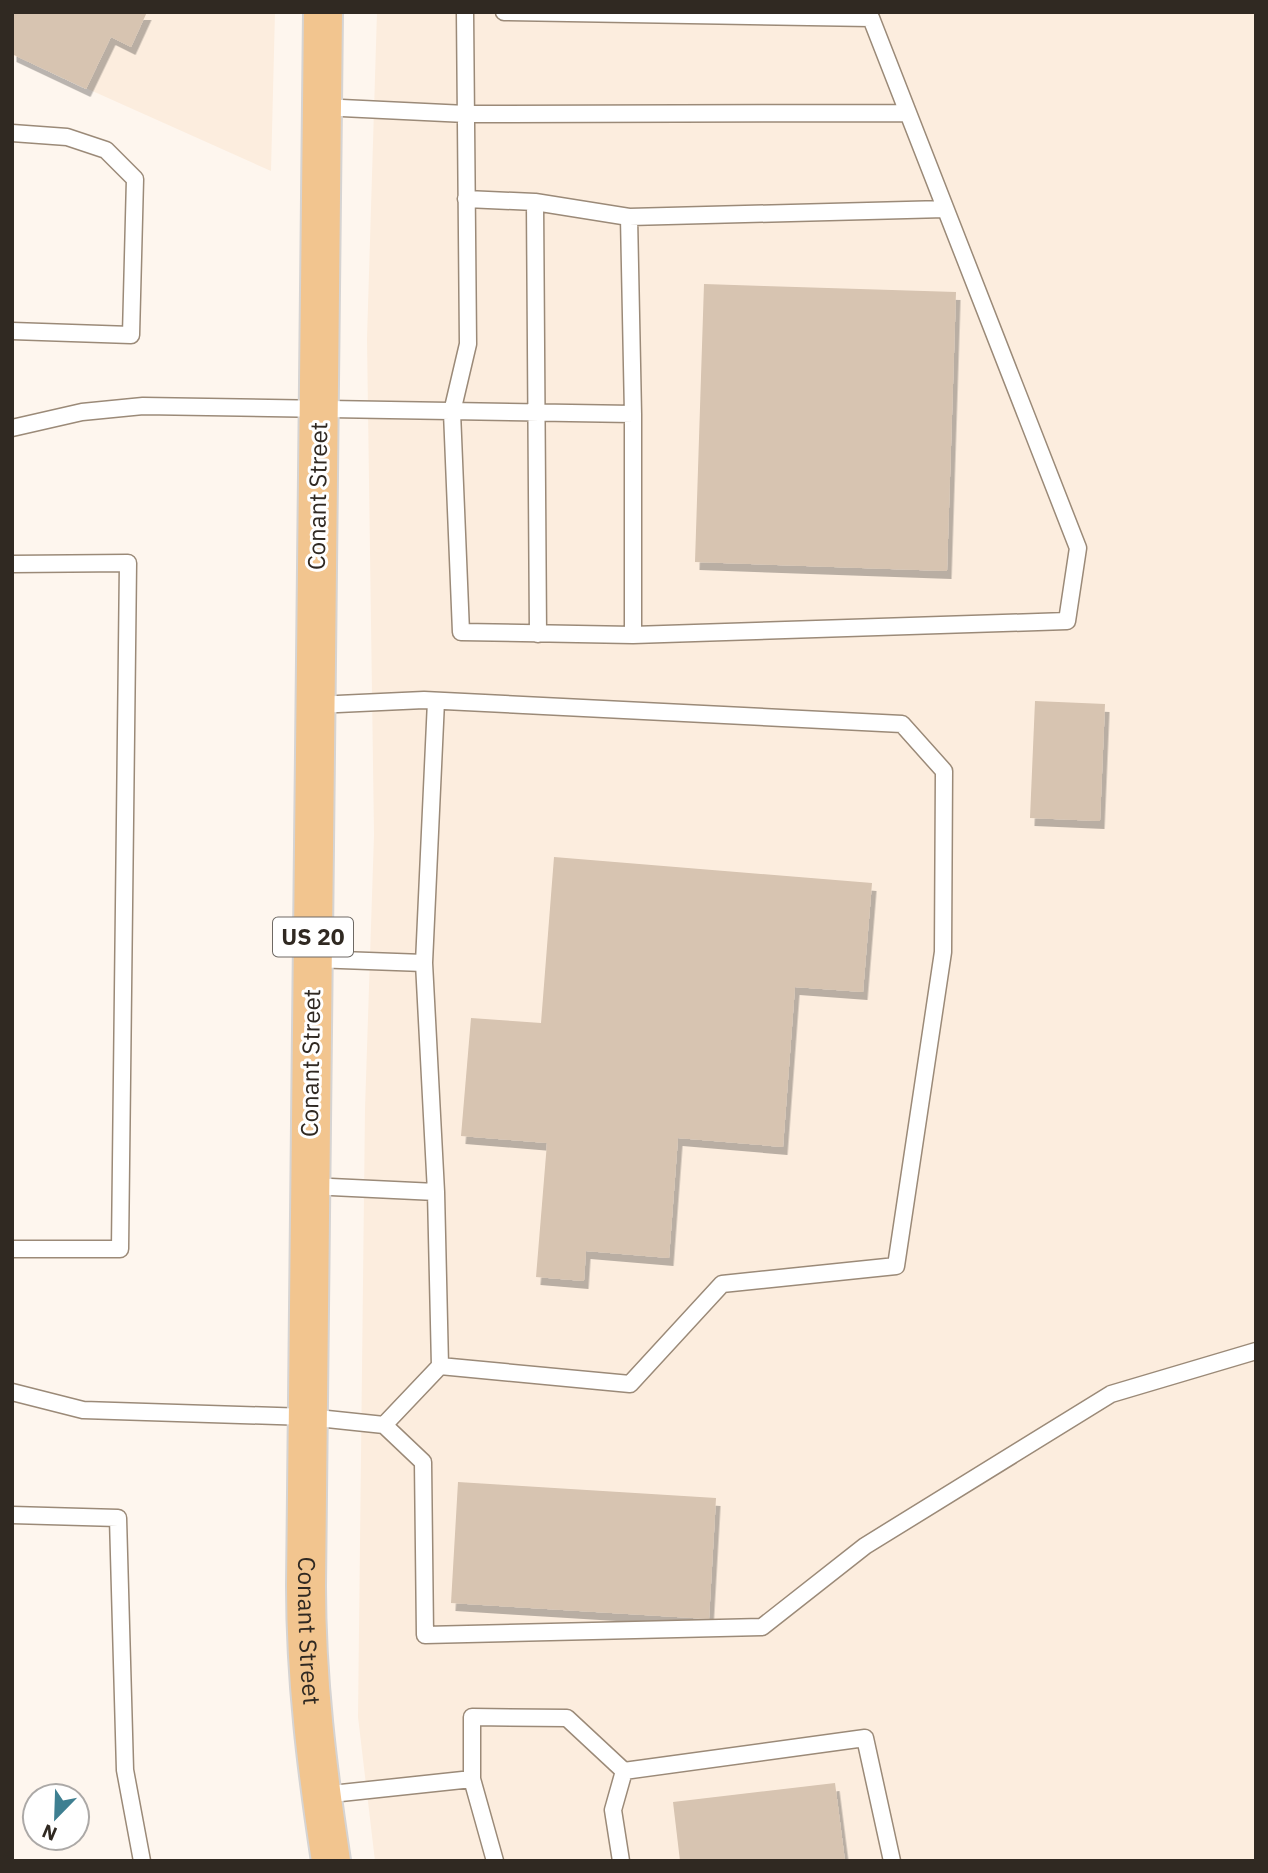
<svg xmlns="http://www.w3.org/2000/svg" width="1268" height="1873" font-family="'IBM Plex Sans',sans-serif">
<style>
.built{fill:#fcedde}
.building{fill:#d7c4b1;filter:url(#shadow)}
.lines{fill:none;stroke-linecap:round;stroke-linejoin:round}
.service-casing{stroke:#9b8a78;stroke-width:19}
.primary-casing{stroke:#d6d4d3;stroke-width:42}
.service{stroke:#fff;stroke-width:16}
.primary{stroke:#f2c58f;stroke-width:38}
.labels{text-anchor:middle;stroke-width:6;stroke-linejoin:round;paint-order:stroke}
.shield{fill:#fff;stroke:#6e6964;stroke-width:2}
.shield-label{font-size:23px;font-weight:bold;fill:#302922}
.street-label{font-size:24px;fill:#302922;stroke:#fff}
</style>
<defs>
<filter id="shadow"><feDropShadow dx="4.5" dy="8" stdDeviation="0" flood-color="#0004"/></filter>
</defs>
<rect width="100%" height="100%" fill="#fef6ee"/>
<path class="built" d="M12,12H275L271,171L12,55Z
M377,12H1256V1861H375L358,1717L365,1109L374,835L367,339Z"/>
<path class="building" d="M12,12H147L131,47L111,37L86,89L12,54Z
M704,284L956,292L947,571L695,562Z
M1035,701L1105,704L1100,821L1030,818Z
M554,857L872,883L863,992L795,987L783,1147L678,1138L669,1258L586,1251L584,1281L536,1277L547,1143L461,1136L471,1018L541,1023Z
M458,1482L716,1498L709,1619L451,1603Z
M835,1783L845,1861H680L673,1802Z"/>
<g class="lines">
<g class="service-casing">
<path id="service" d="M465,12L468,344L452,412L461,632L633,635
M321,107L466,114L908,113
M12,133L67,137L106,150L135,179L131,335L12,331
M466,199L535,202
M633,414L629,217L945,209
M12,428L82,412L143,406L633,414V635L1067,621L1078,548L871,18L504,12
M12,564L128,563L120,1249H12
M538,634L535,202L629,217
M313,959L424,963L436,701
M424,963L436,1192
M310,1186L436,1192L440,1366L630,1384L722,1284L896,1266L943,952L944,771L902,724L424,700L316,705
M12,1392L83,1410L308,1417L384,1425L440,1366
M384,1425L423,1462L425,1635L762,1627L865,1546L1111,1394L1256,1351
M12,1515L118,1518L125,1770L142,1861
M472,1779V1717L567,1718L624,1771L865,1738L892,1861
M322,1795L472,1779L495,1861
M621,1861L613,1810L624,1771"/>
</g>
<g class="primary-casing">
<g id="primary">
<path id="s1" d="M323,12L306,1586C306,1679 317,1769 331,1861"/>
</g>
</g>
<use href="#service" class="service"/>
<use href="#primary" class="primary"/>
</g>
<g class="labels">
<rect class="shield" x="273" y="917.5" width="80" height="39" rx="5"/>
<g class="shield-label">
<text x="313" y="945">US 20</text>
</g>
<g class="street-label">
<text transform="translate(318 496) rotate(-89)" y="8">Conant Street</text>
<text transform="translate(311 1063) rotate(-89)" y="8">Conant Street</text>
<text dy="8" stroke="none"><textPath href="#s1" startOffset="1619">Conant Street</textPath></text>
</g>
</g>
<rect width="1268" height="1873" fill="none" stroke="#302922" stroke-width="28"/>
<g transform="translate(56 1817) rotate(203)"><circle r="33" fill="#ffffff" stroke="#aca9a7" stroke-width="2"/>
<path d="M0-5L12 26L0 18L-12 26Z" fill="#3e7f91"/>
<text y="-10" font-size="19" font-weight="bold" text-anchor="middle" fill="#302922">N</text>
</g>
</svg>
